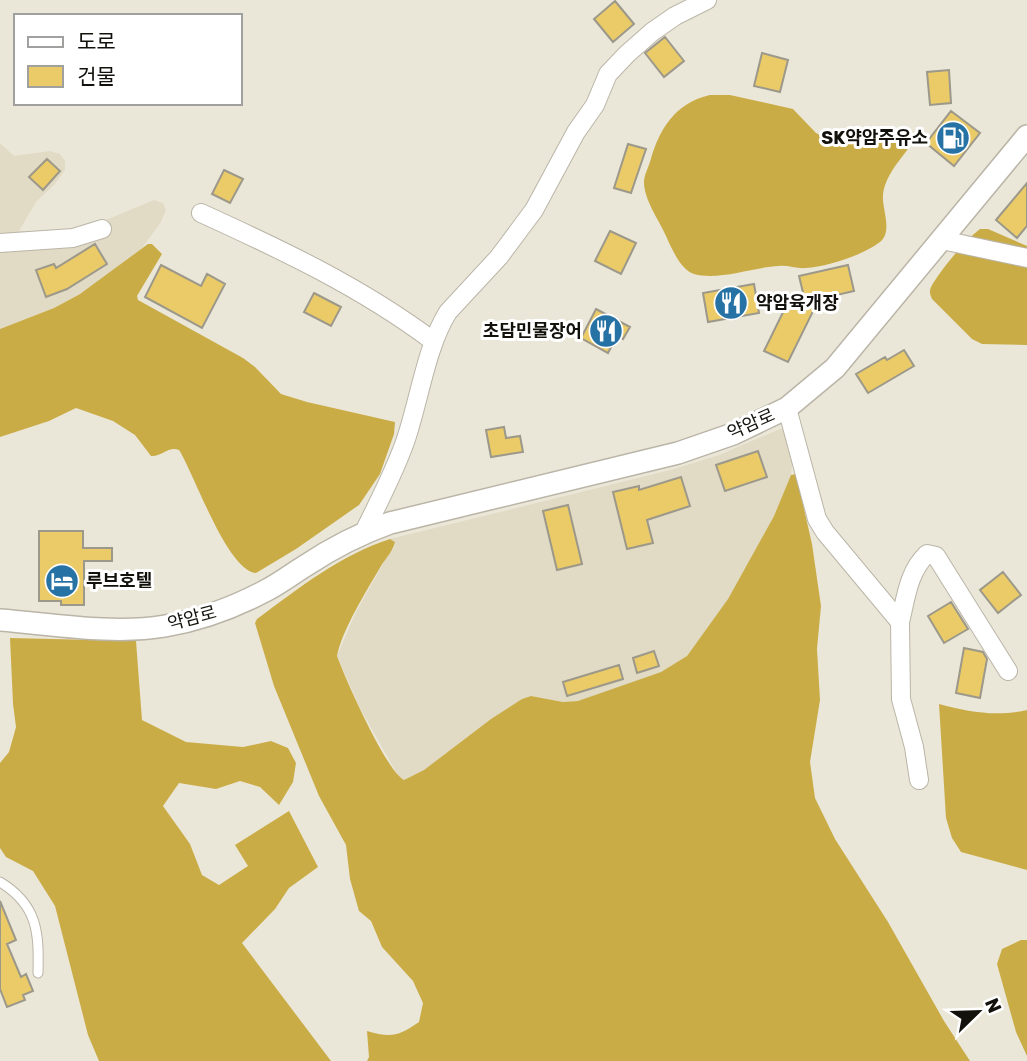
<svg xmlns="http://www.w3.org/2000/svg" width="1027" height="1061" font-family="Rubik,'Noto Sans KR',sans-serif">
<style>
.built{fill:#e1dac4}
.forest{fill:#caac47}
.building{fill:#eacb68;stroke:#9c988a;stroke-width:2}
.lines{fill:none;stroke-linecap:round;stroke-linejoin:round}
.service-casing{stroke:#bab5a7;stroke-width:11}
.minor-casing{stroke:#bab5a7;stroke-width:20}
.tertiary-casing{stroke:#bab5a7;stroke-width:24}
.service{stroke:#fff;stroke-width:9}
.minor{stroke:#fff;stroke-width:18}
.tertiary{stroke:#fff;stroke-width:21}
.labels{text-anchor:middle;stroke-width:6;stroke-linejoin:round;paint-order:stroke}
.poi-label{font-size:18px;font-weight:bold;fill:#12110c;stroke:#fff;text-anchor:end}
.street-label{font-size:18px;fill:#12110c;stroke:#fff}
</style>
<rect width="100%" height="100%" fill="#ebe7d8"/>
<path class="built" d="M0,143L14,156L50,151L60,154L65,161V170L54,185L36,202L19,231L57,232L89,227L154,200L163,203L166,210L161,222L142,248L92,287L54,308L0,329Z
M780,429H785L793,454L791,475L774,516L728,599L687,656L661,672L579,701L563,702L531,696L522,699L491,719L424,770L404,780L400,779L360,708L337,656L355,614L385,560L394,548L395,542L390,539L674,469L719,455Z"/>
<path class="forest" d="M710,95H730L793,109L816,133L833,141L857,139L889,142L907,138L911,145C900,160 884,177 883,196C882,209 893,232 880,242C863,255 827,267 806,268C797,269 788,265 779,266C754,267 719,281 694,274C680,269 672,249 666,236C659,220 644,200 644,182C644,176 648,168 650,162C659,129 675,103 710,95Z
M980,229H988L1027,246V345L982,344L972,339L932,299C930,293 929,293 931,287C939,272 966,239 980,229Z
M148,244H152L162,254L137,296L138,300L243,358L255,367L281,394L307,402L395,422L394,434L380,474L359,505L296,549L256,573C227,571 194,473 179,450C168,446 162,457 151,456L135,435L113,421L76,408L49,421L0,437V329L54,308L80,294Z
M796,474L812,544L821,606L817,649L820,700L810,762L815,798L835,839L888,922L944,1021L970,1061H367L369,1057L367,1031C391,1038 399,1036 419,1022L423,1003L413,981L382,947L371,921L359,911L350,879L346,845L319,796L274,686L255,623L257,619C299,588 340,555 390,539L395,542C393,551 386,558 381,566C367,590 342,630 337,656C345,678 386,771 404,780L424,770L491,719L522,699L531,696L563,702L578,701L661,672L687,656L728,599L774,516L791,475Z
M10,638L136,641L142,720L186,742L243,747L271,741L288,748L296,763L293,782L279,805L260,787L240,781L216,789L179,783L163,806L190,844L202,875L219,885L248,866L235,845L289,811L318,867L289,888L275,909L242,943L331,1061H99L88,1035L55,906L33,871L6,857L0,848V763L9,752L16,727L13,704Z
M939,704C969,712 996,717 1027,710V870L961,852L952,838L946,818Z
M1021,940H1027V1056L1016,1032L997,964L1002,949Z"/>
<path class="building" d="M615,1L634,24L613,42L594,19Z
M665,37L684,61L664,77L645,53Z
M762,53L788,60L780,92L754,86Z
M949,70L951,103L930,105L927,72Z
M951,111L980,133L954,166L926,143Z
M628,144L646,149L631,193L614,188Z
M47,159L60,171L43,190L29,177Z
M224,170L243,179L230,203L212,194Z
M1027,183V226L1017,238L996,220Z
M610,231L636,243L621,274L595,261Z
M95,244L107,264L67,289L46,297L36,270L54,264L56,268Z
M161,265L201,286L207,274L225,284L202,328L145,297Z
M848,265L854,291L819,299L788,362L764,351L789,300L807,309L799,276Z
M754,284L759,313L708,322L703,293Z
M314,293L341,307L331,326L304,312Z
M596,309L630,327L623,339L617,335L608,353L581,338Z
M904,350L914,366L868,393L856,374L885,357L887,360Z
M504,427L506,438L520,436L523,452L491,457L486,430Z
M758,451L767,477L725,491L716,465Z
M681,477L690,506L647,520L653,543L627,549L613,492L639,486V490Z
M568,505L582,564L557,570L543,511Z
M39,531H83V548H112V561H84V605H61V601H39Z
M1003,572L1021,595L998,613L980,590Z
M951,602L968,629L944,643L928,616Z
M964,648L983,652L987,659L980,698L956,693Z
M654,651L659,666L637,673L633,658Z
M619,665L623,679L567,696L563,682Z
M0,901L16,940L7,944L21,977L26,974L33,991L23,995L25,1000L7,1007L0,989Z"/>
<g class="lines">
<g class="service-casing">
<path id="service" d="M0,882C38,905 39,933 38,973"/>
</g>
<g class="minor-casing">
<path id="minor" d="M201,213C282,250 361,287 433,341
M942,240L1027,258
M0,243L73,238L102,229
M787,408L817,519L825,532L900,622C906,598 908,572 927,554L936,556L1008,671
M364,532C378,503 394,473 405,442C419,402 426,347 448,312L499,257L534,210L576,132L595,105L608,74L627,54L652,32L675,16L707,0
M900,622L901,699L914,747L919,780"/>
</g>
<g class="tertiary-casing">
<path id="tertiary" d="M0,620C52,624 113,635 165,626C200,620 233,608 265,591C279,584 292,574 305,566C332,548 359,534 390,523L678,453L733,434L787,408L835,368L1027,136"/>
</g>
<use href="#service" class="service"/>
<use href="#minor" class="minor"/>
<use href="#tertiary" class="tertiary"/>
</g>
<defs>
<g id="fuel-disc" transform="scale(1.75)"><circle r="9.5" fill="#2772a5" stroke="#fff"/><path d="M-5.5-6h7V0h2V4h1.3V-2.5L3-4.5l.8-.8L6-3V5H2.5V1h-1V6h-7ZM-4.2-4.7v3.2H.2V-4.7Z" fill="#fff"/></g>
<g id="restaurant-disc" transform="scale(1.75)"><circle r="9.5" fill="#2772a5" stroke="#fff"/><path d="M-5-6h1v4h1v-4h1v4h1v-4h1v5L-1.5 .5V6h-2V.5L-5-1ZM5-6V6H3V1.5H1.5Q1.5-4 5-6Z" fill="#fff"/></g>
<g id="hotel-disc" transform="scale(1.75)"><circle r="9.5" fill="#2772a5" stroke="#fff"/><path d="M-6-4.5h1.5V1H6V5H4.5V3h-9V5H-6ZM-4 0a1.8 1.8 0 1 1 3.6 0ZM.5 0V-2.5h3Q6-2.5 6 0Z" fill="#fff"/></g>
</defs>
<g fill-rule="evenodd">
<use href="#fuel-disc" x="953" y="138"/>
<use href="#restaurant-disc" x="731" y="303"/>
<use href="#restaurant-disc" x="606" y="331"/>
<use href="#hotel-disc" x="62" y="581"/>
</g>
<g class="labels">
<g class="poi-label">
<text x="928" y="144">SK약암주유소</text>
<text x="756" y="309" text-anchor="start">약암육개장</text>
<text x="582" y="337">초담민물장어</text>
<text x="86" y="587" text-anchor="start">루브호텔</text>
</g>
<g class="street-label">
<text transform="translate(751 424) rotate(-24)" y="6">약암로</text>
<text transform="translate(192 618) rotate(-15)" y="6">약암로</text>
</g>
</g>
<rect x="14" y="14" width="228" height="91" fill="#ffffff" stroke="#a0a09e" stroke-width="2"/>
<rect x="28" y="37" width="35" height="10" fill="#ffffff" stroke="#a0a09e" stroke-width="2"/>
<text x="77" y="49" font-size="21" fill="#12110c">도로</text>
<rect x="28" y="66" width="35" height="21" fill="#eacb68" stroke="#a0a09e" stroke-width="2"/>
<text x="77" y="84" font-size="21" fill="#12110c">건물</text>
<g transform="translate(978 1012) rotate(67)" stroke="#ffffff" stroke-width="5" paint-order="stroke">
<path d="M0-5L12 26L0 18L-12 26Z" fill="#12110c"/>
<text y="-10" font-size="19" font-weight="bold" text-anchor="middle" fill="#12110c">N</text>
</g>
</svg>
